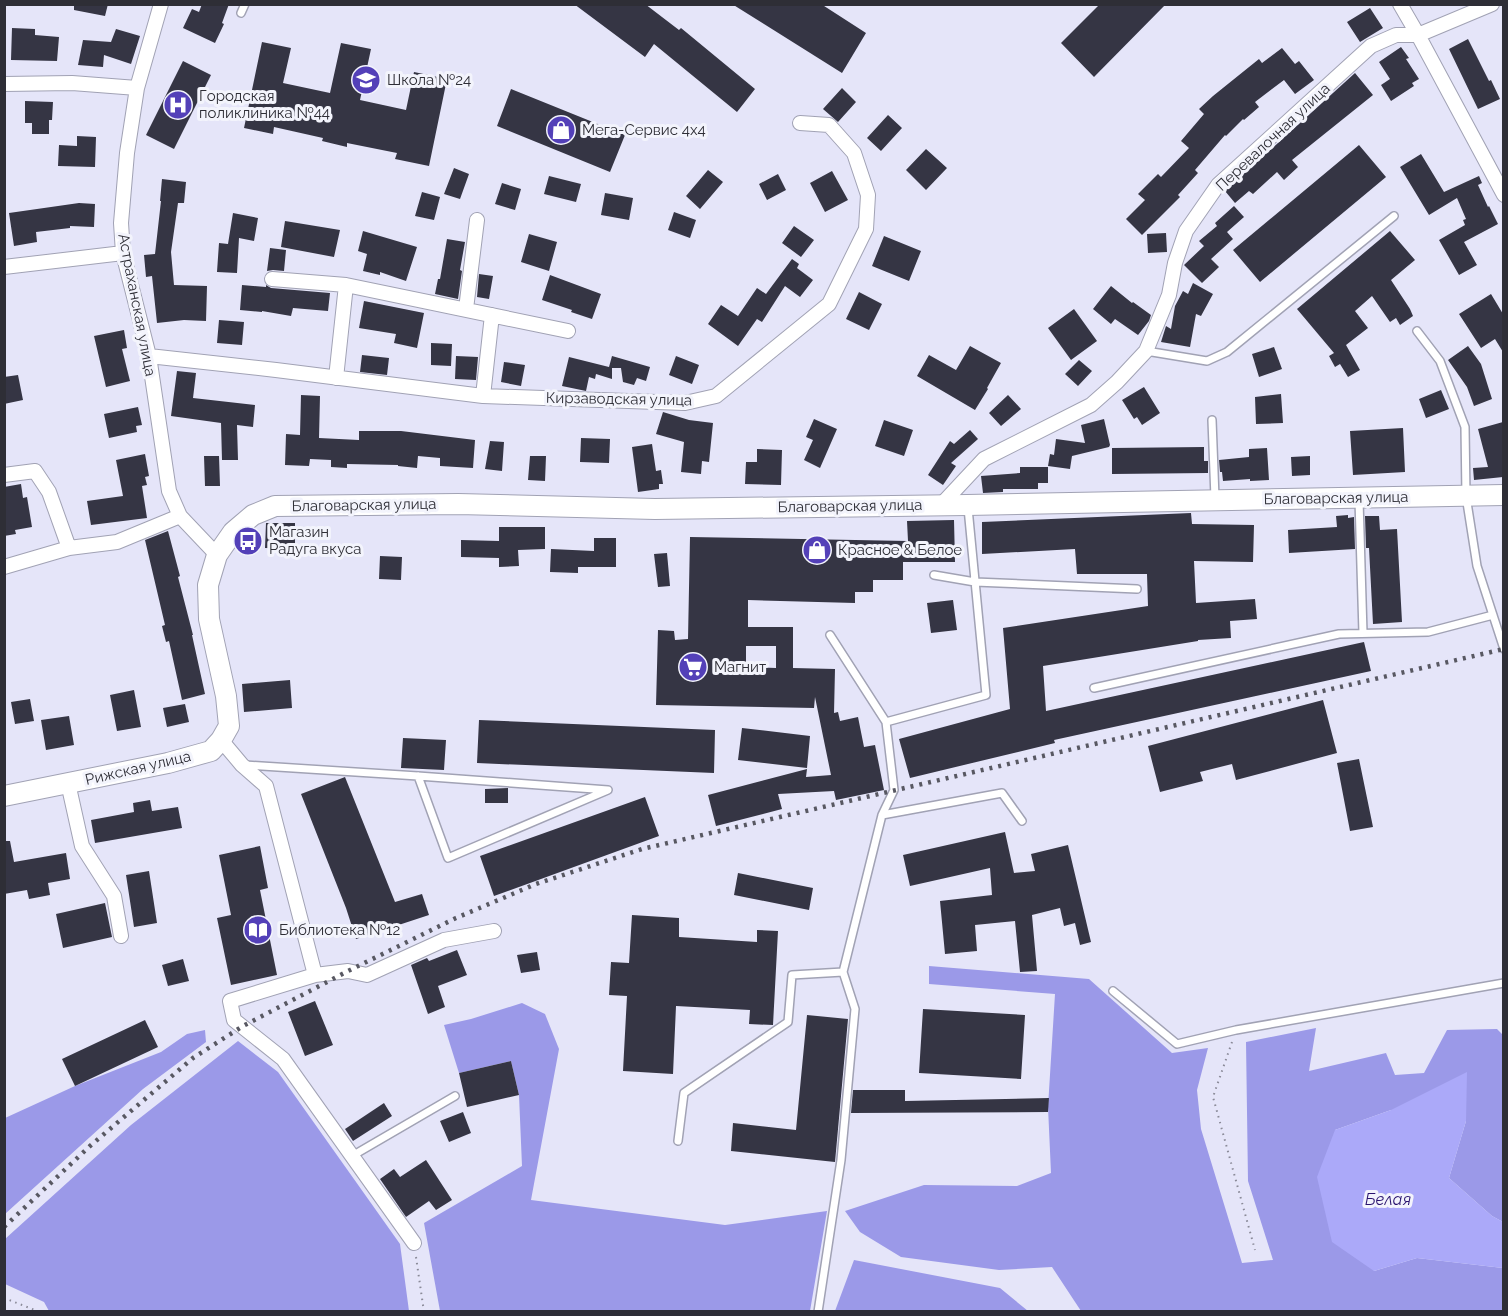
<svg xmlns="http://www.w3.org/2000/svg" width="1508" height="1316" font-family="Raleway,sans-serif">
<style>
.forest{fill:#9b99e8}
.water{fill:#aba9f9}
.building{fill:#353544;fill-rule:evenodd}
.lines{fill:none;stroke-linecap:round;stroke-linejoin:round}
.lane-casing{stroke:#a1a2b4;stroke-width:10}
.street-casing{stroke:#a1a2b4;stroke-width:16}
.secondary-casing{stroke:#a1a2b4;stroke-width:22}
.path{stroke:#8a8a98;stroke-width:2;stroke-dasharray:1.5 4.5;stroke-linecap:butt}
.lane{stroke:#fff;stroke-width:7}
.street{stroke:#fff;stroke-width:14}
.secondary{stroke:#fff;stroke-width:20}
.rail{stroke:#585862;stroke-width:4.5;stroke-dasharray:3 6;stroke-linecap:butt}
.labels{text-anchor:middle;stroke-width:6;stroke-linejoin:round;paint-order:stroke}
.poi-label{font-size:15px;fill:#2e2e36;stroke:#f3f4fc;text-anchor:start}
.street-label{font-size:15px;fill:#2e2e36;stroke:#f3f4fc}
.water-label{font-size:16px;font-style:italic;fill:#29136e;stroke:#f3f4fc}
</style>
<rect width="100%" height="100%" fill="#e5e5f9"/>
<path class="forest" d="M929,966L1089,979L1172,1053L1208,1048L1197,1090L1201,1129L1242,1263L1273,1260L1248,1181L1246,1042L1316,1028L1309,1071L1386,1053L1395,1075L1424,1073L1447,1030L1497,1029L1503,1035V1222L1492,1216L1449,1178L1466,1121L1391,1110L1335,1130L1374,1271L1417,1258L1503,1268V1311H1081L1052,1267L999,1270L901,1257L860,1232L845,1211L924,1185L1017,1186L1051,1173L1048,1107L1055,994L929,984Z
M522,1003L545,1014L559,1049L531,1200L725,1225L827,1211L810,1311H440L424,1223L522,1166L519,1095L511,1061L459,1073L444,1025L471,1019Z
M205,1030L206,1042L143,1089L5,1214V1118L75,1086L161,1052L187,1034Z
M238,1041L278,1072L400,1244L409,1311H49L44,1302L5,1284V1239L131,1125Z
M854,1260L1000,1288L1028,1311H835Z"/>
<path class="water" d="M1467,1072L1466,1121L1449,1178L1492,1216L1503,1222V1268L1417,1258L1374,1271L1332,1242L1317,1177L1335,1130L1391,1110Z"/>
<path class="building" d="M74,4H108L105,16L74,10Z
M202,4H229L222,23L224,24L215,43L183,28L192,9L199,12Z
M574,4H645L679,30L681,28L755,89L737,112L654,44L645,57Z
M732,4H821L866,33L842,73Z
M1100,4H1166L1094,77L1061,43Z
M1370,8L1383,28L1360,42L1347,22Z
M12,28L35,29V35L59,37L57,61L11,60Z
M116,29L140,36L131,64L104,55L103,67L78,65L83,40L111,42Z
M1468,39L1489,81L1491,80L1500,99L1478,109L1449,49Z
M262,42L291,48L283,83L330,93L341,43L371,49L360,100L406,110L414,72L447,79L429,166L395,159L397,153L347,143V147L322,141L323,138L274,127L273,134L244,128Z
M1401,47L1409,58L1406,59L1419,79L1412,83L1414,86L1391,101L1381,85L1390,79L1379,62Z
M1282,48L1295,64L1299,61L1314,80L1295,94L1284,80L1255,102L1259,107L1244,120L1243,119L1226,136L1225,135L1195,170L1198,173L1178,195L1180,197L1142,235L1126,219L1145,200L1138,194L1158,174L1161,177L1189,148L1181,141L1204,114L1199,109L1213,96L1259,59L1262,63Z
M183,61L211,75L174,149L146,135Z
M1355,73L1373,95L1292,160L1298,167L1284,180L1277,172L1253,194L1249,191L1235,203L1225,191Z
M842,88L856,102L838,122L823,109Z
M511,89L625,135L610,172L497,126Z
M25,101L53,102L52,120H49V134H32V123H25Z
M888,115L902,128L881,151L867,138Z
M77,136L96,137L95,167L58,166L59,145L77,146Z
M1359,145L1386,177L1260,282L1233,250Z
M926,149L947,168L926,190L906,170Z
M1421,154L1444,192L1479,176L1482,183L1478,185L1488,207L1489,206L1498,224L1464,242L1477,265L1459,275L1439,240L1465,225L1463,220L1466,219L1457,198L1429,215L1400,167Z
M454,168L469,174L460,199L444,194Z
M708,170L723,182L700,209L686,196Z
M832,171L848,200L825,212L810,183Z
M778,174L786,190L767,200L759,184Z
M549,176L581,184L576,202L544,194Z
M162,179L186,182L184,203H178L171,252L174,285L207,286L206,321L184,320L157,323L152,276L146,277L144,255L155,254L161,201H160Z
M502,183L521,189L515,210L495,204Z
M422,192L440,197L434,220L415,216Z
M605,193L633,198L629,220L601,215Z
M79,203L95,204L94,227L70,226V228L36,232L37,242L14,246L9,213Z
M1234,206L1244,217L1227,232L1233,239L1211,259L1219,267L1202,283L1184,265L1204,246L1199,241L1217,226L1215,223Z
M674,212L696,220L690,238L668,230Z
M233,213L258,218L254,241L239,238L237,273L217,272L219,243L228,244Z
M285,221L340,230L334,257L281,247Z
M794,226L814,240L801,257L782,243Z
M363,231L417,247L406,281L380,272V275L363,271L367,254L358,251Z
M1390,231L1415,260L1391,280L1410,309L1413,316L1400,325L1396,318L1390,322L1372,296L1355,311L1368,328L1346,345L1360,370L1348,377L1340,364L1335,367L1329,356L1334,353L1297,309Z
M1166,233L1167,252L1148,253L1147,234Z
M529,234L557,242L549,271L521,262Z
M884,236L921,251L909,281L872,266Z
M447,239L465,242L460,270L462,271L458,299L435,294L438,279H440Z
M270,248L286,250L284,271L273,270L267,271Z
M792,259L799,264L797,268L813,280L800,297L785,286L762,322L757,319L738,346L708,324L721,305L738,316L757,288L766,294Z
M479,274L493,276L489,299L477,297Z
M550,275L601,294L592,319L571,312L572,310L542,300Z
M1193,283L1213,294L1201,316L1196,314L1190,347L1161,342L1166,326L1171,329L1175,306L1183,291L1188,294Z
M242,285L266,287V285L271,288L330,293L328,311L293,308L291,316L262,311V312L240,310Z
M1111,286L1132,303L1133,302L1151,315L1149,321L1138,335L1115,319L1111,324L1093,309Z
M859,292L882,304L869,330L846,319Z
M1491,294L1503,314V352L1495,339L1481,348L1459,314Z
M364,301L424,313L417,348L394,343L396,334L359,328Z
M1074,309L1097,341L1071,360L1048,328Z
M219,320L244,322L242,345L217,343Z
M124,330L127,348L122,349L130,381L106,387L94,336Z
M431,343L452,344L451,366L431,365Z
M970,346L1001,363L987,388L988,389L975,410L917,376L929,355L956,370Z
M1468,346L1481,364L1492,399L1474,406L1467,387L1448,360Z
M1274,347L1282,369L1259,377L1252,354Z
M362,355L389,358L387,375L360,372Z
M456,356L478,357L476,380L455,379Z
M612,356L650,367L646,381L637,378L634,385L623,382L621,368H612V379L596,374L595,379L589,377L586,391L562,386L569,357L609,367Z
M676,356L699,365L692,384L669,375Z
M1079,360L1092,371L1078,386L1065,374Z
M504,362L525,365L521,386L501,382Z
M177,371L196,373L193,398L255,405L253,427L237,425L238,460H222L221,423L171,416Z
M18,375L23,400L4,404V377Z
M1144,387L1160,413L1142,425L1137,417L1134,419L1122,400Z
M1441,390L1449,409L1426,418L1419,399Z
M1281,394L1283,423L1256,424L1255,397Z
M301,395L320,396L319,438L359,440V431H401L475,440L473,468L440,466V458L418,456L417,468L398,466V465L347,464V468L331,467V460L310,459L309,466L285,465L286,434L300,435Z
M1008,395L1021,409L1001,426L989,413Z
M138,407L142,425L136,426L137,432L109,438L104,414Z
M663,412L689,420L713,423L709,462L702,461L701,474L681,472L684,442L656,434Z
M814,419L837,429L820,468L804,460L813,440L806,437Z
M1104,419L1110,445L1109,447L1072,456L1070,469L1048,466L1050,454L1054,455L1056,439L1085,443L1081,425Z
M884,420L913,430L904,456L875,446Z
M1503,422V477L1474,480L1473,468L1488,467L1478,429Z
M1403,428L1405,472L1353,475L1350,431Z
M970,430L978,439L951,463L956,466L943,485L928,475L950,441L954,444Z
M581,438L610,439L609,463L580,462Z
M490,441L504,442L502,471L485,469Z
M652,444L656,471L661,470L663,484H659V489L638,492L632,447Z
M1204,447V461H1208V473L1112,474V448Z
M1267,448L1269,480L1250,481V479L1223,481L1222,472H1220L1219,460L1249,457V449Z
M757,449L782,450L781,485L745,484L746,462H757Z
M145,454L149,476L145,477L147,485L142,486L147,518L91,525L87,501L123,496L116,460Z
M204,456H219L220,486H205Z
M530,456H546L545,481L528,480Z
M1310,456V475L1292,476L1291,457Z
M1020,467H1048V483H1038V489H1003V492L983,493L981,476L1020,473Z
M21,484L23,498L27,497L32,527L15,530L16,534L4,536V487Z
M1191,513L1192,524L1254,525L1253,562L1194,561L1196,603L1255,599L1257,619L1230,621L1231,638L1198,640V641L1043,666L1046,711L1364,642L1371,671L1054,740L1055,743L910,778L899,739L1010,709L1003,628L1148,606L1147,574H1077L1075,549L982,554V522Z
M1348,515V518L1354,517L1355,549L1289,553L1288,530L1337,527L1336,516Z
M1365,516H1379L1380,530L1397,529L1402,622L1373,624L1369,548H1366Z
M954,520L955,562H903V580H873V592H855V603L748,600V627H793V668L835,669L834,713L838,712L840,721L858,717L864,747L875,745L884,790L836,800L834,791L778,794L782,809L716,826L708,795L807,769L806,777L831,775L815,697L814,708L656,705L658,630L674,631L675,640L688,639L690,537L908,541L907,521ZM746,646H776V668L746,667Z
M266,523H295V549L265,548Z
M499,527H545V549L518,550L519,566L499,567V558L461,557V540L499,541Z
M168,531L180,576L178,577L193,635H192L205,694L182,700L169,641L166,642L162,626L165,625L145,540Z
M594,538H616V567H578V573L550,572L551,549L594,551Z
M667,553L670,586L658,587L654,554Z
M380,556L402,557L401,580L379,579Z
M953,600L957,630L931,633L927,603Z
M290,680L292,708L244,712L242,684Z
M134,690L141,727L117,731L110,695Z
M30,699L34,721L15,724L11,702Z
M1323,700L1337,753L1236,780L1232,764L1200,772L1203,781L1160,792L1148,746Z
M185,704L189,722L167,727L163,708Z
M69,716L74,745L46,750L41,720Z
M479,720L715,730L714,773L477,763Z
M742,728L810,736L807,768L738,760Z
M403,738L446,740L444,770L401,768Z
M1359,759L1373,827L1350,831L1337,763Z
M345,777L395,902L422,894L429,915L356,939L346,908L301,794Z
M508,788V803H485V789Z
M645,797L659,836L494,896L480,856Z
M150,800L152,811L178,807L182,828L95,843L91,820L134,812L133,803Z
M1005,832L1014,873L1035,871L1031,854L1068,845L1091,942L1080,945L1075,923L1064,926L1060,908L1032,915L1037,971L1020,972L1015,921L975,925L977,951L945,954L940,901L992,895L990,868L910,886L903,855Z
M4,841H10L14,862L66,853L70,879L48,883L50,895L29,899L27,890L4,894Z
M260,846L268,888L260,890L277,975L231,985L217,918L231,915L219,855Z
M149,871L157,923L134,927L126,875Z
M738,873L813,888L809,910L734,895Z
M105,903L112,937L63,948L56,914Z
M632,915L679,918V937L757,942V930L778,931L773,1025L749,1024L750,1010L676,1006L673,1074L623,1071L627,996L609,995L611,962L629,963Z
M457,950L467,975L438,986L445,1007L428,1014L411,965L427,958L429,961Z
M537,952L540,970L521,973L517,955Z
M183,959L189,981L168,986L162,965Z
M315,1001L333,1045L305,1056L288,1012Z
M923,1009L1025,1015L1021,1079L919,1073Z
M807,1015L848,1019L835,1162L731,1151L733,1123L796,1130Z
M145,1020L158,1047L75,1086L62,1059Z
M511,1061L519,1095L467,1107L459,1073Z
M853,1090H905V1101L1049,1098L1048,1112L851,1113Z
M384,1103L392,1116L353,1141L345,1129Z
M463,1112L471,1133L449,1142L440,1121Z
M426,1160L452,1200L436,1210L429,1201L406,1217L380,1179L394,1169L400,1177Z"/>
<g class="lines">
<g class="lane-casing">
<path id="lane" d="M241,13L245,4
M1417,331L1440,361L1465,427L1466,496L1477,566L1504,649
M1146,351L1207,361L1227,352L1394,216
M1212,420L1215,498
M1359,500L1363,633
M934,575L975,582L1137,589
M830,635L886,722L986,695L968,508
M1094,688L1339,634L1428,632L1493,615
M886,722L894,790L882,815L1002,793L1022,821
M245,765L418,776L608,790L448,858L418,776
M1113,991L1177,1044L1236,1030L1504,983
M678,1141L684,1093L788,1022L792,975L843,972
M352,1156L455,1096
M818,1312L841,1160L855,1009L843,972L882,815"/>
</g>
<g class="street-casing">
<path id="street" d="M161,4L137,88L127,153L121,223L123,253L149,356L169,491L180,516L217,555
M1400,4L1418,35L1504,195
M4,84L72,83L137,88
M4,267L123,253
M272,279L346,285L568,331
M466,309L477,220
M149,356L276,370L483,396L685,403L716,396L829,304L866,229L868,195L854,153L829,125L800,123
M336,378L346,285
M483,396L492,315
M4,475L35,471L49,492L69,548
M941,505L984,459L1091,405L1117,382L1146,351L1169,295L1175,263L1186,231L1218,185L1371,46L1396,35H1418L1492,4
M4,567L69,548L117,542L180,516
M221,740L242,765L266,786L315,975L230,1001L234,1020L283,1059L414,1243
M68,783L82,846L114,896L121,936
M315,975L348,971L367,975L444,940L494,931"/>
</g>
<g class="secondary-casing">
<path id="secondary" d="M4,796L168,763L211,751L221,740L229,726L226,696L209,619L208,585L217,555L233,532L253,515L275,506L458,504L655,509L967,505L1504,495"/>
</g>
<path class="path" d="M1232,1042L1213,1097L1255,1250
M416,1257L424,1312
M4,1298L40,1312"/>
<use href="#lane" class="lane"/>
<use href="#street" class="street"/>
<use href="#secondary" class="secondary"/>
<path class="rail" d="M4,1227L90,1146L193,1058L243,1026L348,971L456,918L536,884L642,849L1504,649"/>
</g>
<defs>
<g id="school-disc" transform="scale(1.5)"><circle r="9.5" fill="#5340b8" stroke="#f3f4fc"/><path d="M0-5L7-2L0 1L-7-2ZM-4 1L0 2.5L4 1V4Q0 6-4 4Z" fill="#fff"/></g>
<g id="hospital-disc" transform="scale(1.5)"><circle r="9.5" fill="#5340b8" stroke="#f3f4fc"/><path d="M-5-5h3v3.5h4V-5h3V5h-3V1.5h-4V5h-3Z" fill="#fff"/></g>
<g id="shop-disc" transform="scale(1.5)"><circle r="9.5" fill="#5340b8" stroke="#f3f4fc"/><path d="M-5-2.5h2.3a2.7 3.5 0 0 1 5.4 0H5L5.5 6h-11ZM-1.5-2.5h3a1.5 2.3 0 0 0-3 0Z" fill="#fff"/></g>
<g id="bus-disc" transform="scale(1.5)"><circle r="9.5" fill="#5340b8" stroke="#f3f4fc"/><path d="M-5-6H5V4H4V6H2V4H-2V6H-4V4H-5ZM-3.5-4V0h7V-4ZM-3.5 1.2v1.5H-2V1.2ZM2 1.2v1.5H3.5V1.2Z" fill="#fff"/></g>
<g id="supermarket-disc" transform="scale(1.5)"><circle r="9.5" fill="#5340b8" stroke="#f3f4fc"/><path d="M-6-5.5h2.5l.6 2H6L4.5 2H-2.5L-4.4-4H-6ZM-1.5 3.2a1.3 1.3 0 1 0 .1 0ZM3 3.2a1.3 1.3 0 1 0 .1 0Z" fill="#fff"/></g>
<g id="library-disc" transform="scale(1.5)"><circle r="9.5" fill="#5340b8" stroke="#f3f4fc"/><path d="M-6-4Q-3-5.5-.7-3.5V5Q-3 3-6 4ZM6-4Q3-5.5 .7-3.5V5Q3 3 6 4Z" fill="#fff"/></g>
</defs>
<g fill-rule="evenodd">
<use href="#school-disc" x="366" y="80"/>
<use href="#hospital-disc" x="178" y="105"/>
<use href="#shop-disc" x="561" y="130"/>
<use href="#bus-disc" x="248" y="541"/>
<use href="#shop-disc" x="817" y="550"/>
<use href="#supermarket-disc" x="693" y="667"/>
<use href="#library-disc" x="258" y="930"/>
</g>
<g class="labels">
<g class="poi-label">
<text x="387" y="85">Школа №24</text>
<text x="199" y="101">Городская<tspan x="199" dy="17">поликлиника №44</tspan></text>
<text x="582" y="135">Мега-Сервис 4х4</text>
<text x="269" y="537">Магазин<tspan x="269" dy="17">Радуга вкуса</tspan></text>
<text x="838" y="555">Красное &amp; Белое</text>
<text x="714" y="672">Магнит</text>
<text x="279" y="935">Библиотека №12</text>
</g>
<g class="street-label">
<text transform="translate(1273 137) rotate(-43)" y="5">Перевалочная улица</text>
<text transform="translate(137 305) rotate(79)" y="5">Астраханская улица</text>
<text transform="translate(619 399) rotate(1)" y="5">Кирзаводская улица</text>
<text transform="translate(1336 498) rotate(-1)" y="5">Благоварская улица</text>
<text transform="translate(364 505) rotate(-1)" y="5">Благоварская улица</text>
<text transform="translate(850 506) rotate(-1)" y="5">Благоварская улица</text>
<text transform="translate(138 768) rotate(-13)" y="5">Рижская улица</text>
</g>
<g class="water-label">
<text x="1388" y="1205">Белая</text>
</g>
</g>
<rect width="1508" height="1316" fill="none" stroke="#2e2e36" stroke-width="12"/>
</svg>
